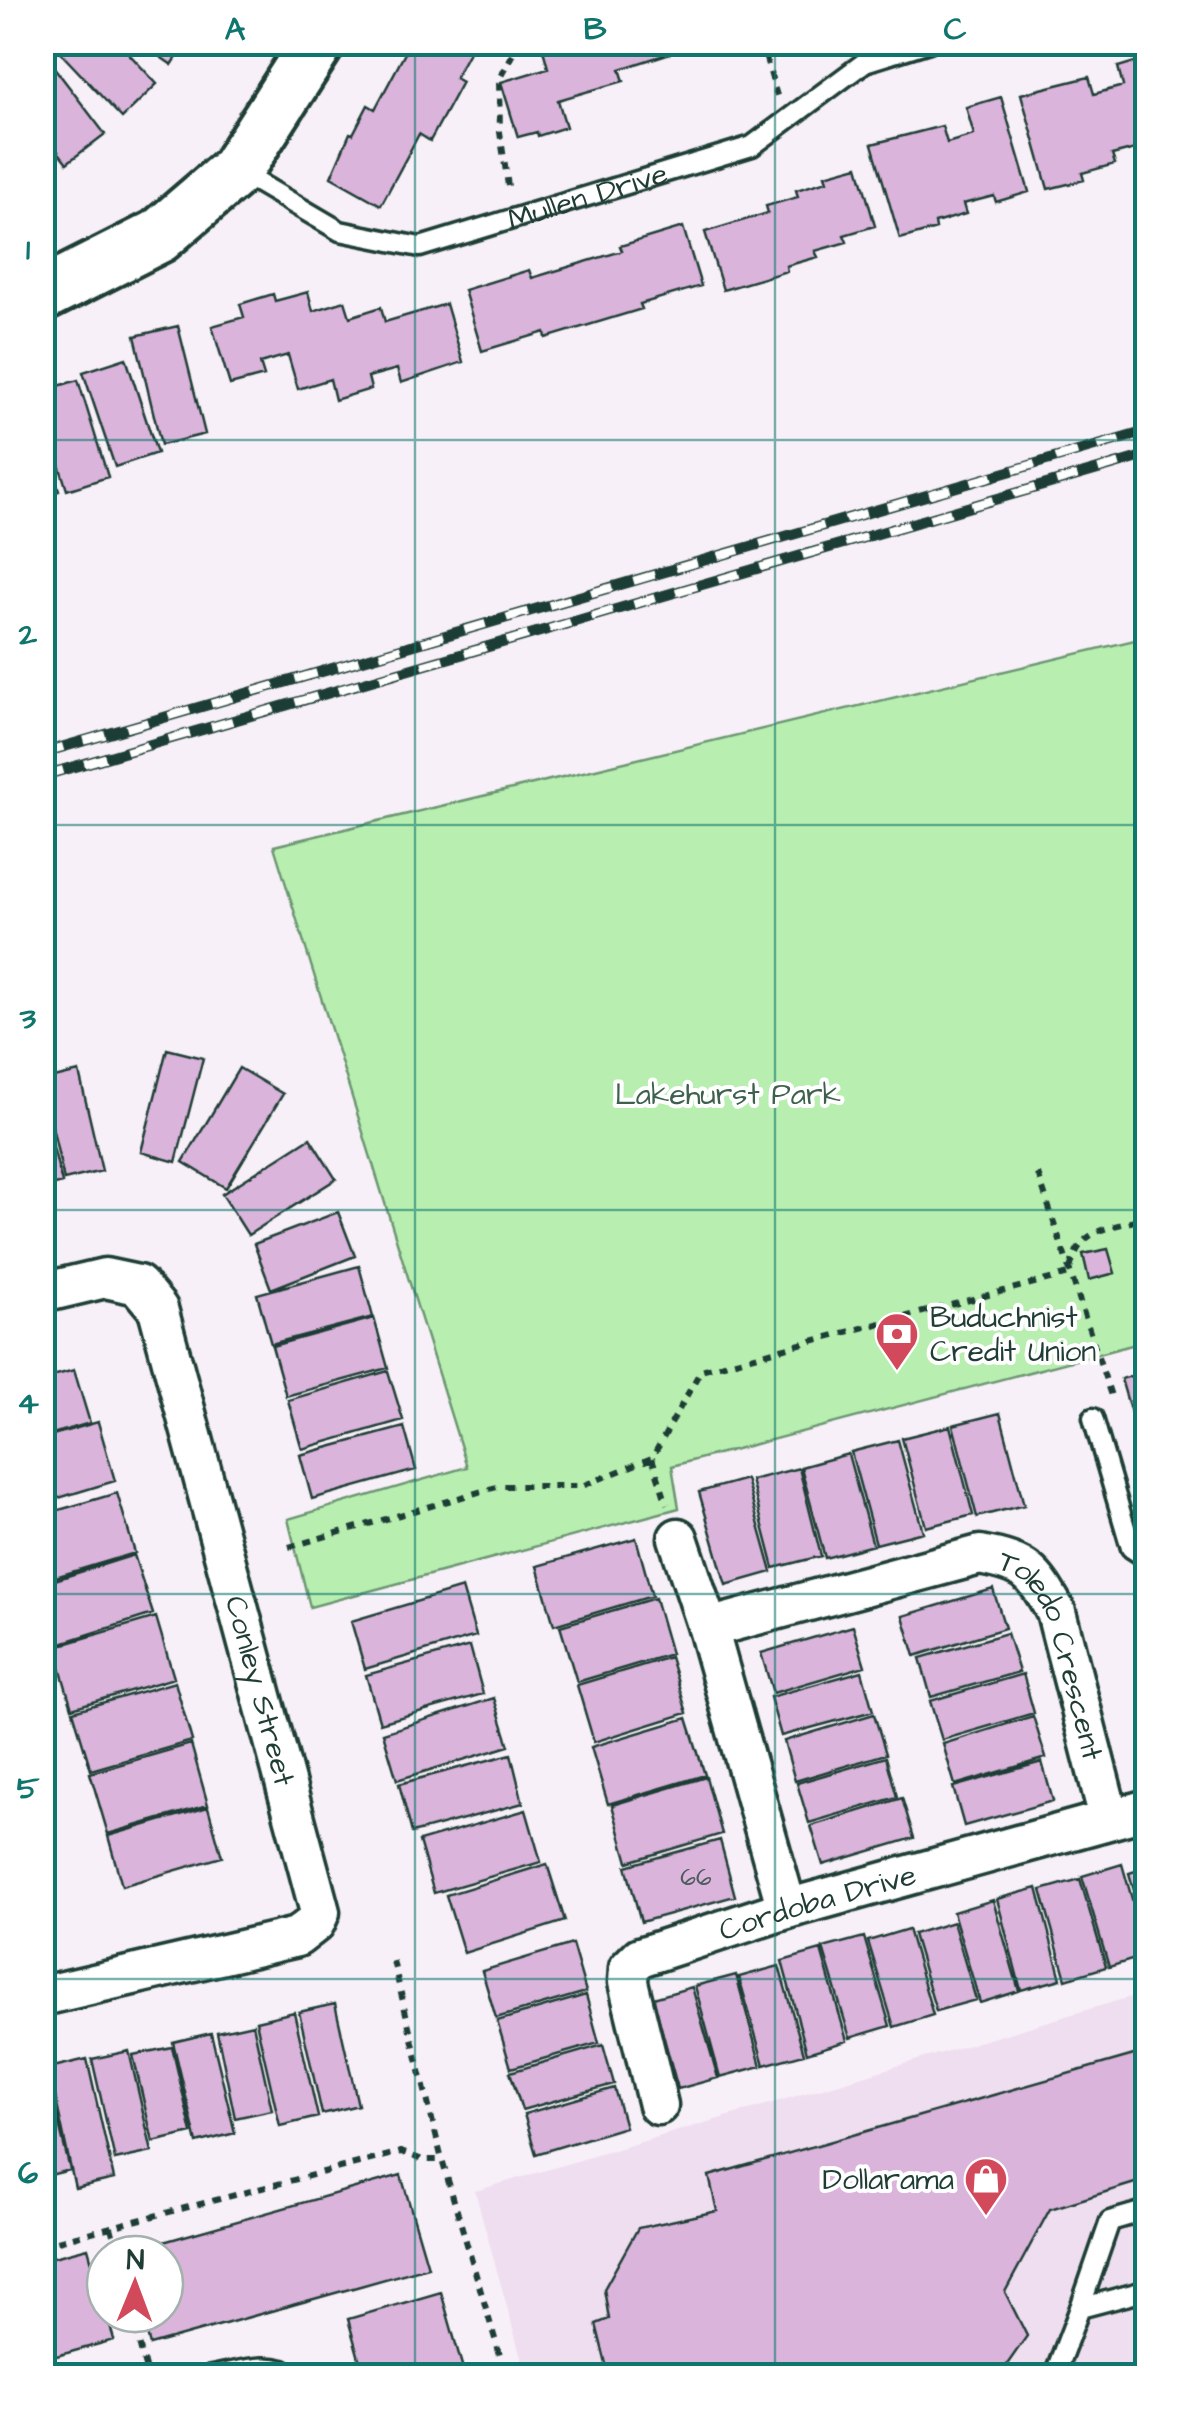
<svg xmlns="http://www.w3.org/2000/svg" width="1190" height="2419" font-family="'Architects Daughter',sans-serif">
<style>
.built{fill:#efdef0}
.green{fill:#b8efb1;stroke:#6c9672;stroke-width:2.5}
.building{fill:#dbb4dc;stroke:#1f3d34;stroke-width:2.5}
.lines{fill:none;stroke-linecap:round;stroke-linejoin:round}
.lane-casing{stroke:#1f3d34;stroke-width:25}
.street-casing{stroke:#1f3d34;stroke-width:45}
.secondary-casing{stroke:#1f3d34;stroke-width:60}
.path{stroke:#1f3d34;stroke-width:6;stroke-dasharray:8 8;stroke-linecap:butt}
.lane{stroke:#fff;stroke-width:18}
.street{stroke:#fff;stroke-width:38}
.secondary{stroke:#fff;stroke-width:52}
.rail-casing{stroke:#1f3d34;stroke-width:11}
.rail{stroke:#fff;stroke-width:8;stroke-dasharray:22;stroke-linecap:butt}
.grid{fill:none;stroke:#0f766e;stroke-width:2.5;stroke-opacity:0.55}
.labels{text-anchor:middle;stroke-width:8;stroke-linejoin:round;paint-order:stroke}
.number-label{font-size:25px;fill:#4e5b5e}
.street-label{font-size:30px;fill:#1f3d34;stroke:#fff}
.park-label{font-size:30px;fill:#3e614d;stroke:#fff}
.poi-label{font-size:30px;fill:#1f3d34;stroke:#fff;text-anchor:start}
.neatline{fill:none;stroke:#0f766e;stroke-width:4}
.grid-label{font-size:32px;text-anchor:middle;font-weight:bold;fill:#0f766e}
</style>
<rect width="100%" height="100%" fill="#f8f0f8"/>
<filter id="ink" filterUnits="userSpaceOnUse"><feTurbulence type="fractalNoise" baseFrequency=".01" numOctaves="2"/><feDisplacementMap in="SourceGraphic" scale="20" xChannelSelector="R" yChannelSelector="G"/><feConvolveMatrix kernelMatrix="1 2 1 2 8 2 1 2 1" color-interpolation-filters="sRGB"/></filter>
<g filter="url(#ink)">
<path class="built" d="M1147,1992V2376H526L475,2191Z"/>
<path class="green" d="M1147,637V1341L672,1466L679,1508L310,1607L288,1519L467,1467L274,846Z"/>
<path class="building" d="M59,42H118L157,84L122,118L55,47Z
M139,42H187L172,65Z
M403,42H470L467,48L470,50L455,78L462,82L430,141L419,134L381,205L331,177L350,133L353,134L368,105L375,109L405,53L399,50Z
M541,42H705L620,69L624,81L558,100L566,127L538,136L537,132L518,137L501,82L548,68Z
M47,58L105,134L67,163L42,131V61Z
M1148,58V162L1143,147L1112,155L1115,164L1082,173L1084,180L1048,189L1021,94L1089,77L1094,94L1123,86L1118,67Z
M1001,97L1029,192L996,202L994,196L963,204L966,214L935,223L936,229L900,239L872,144L942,126L947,143L974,135L966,107Z
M858,166L875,226L844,235L847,242L815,251L818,257L786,266L787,271L723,290L705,232L768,213L766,206L798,197L796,190L827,181L825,175Z
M683,227L701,286L640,304L642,309L546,338L545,332L482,351L464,290L529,270L532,278L622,251L620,246Z
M308,292L313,311L345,301L350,317L381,307L385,322L446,304L463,362L401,383L397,369L368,377L371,389L335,400L330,379L298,389L288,355L260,363L264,376L230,385L212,326L244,317L240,304L273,294L275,301Z
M178,326L205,434L161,445L135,336Z
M126,358L157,453L115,467L83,372Z
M78,380L108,477L67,490L42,410V391Z
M42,440L59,491L42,496Z
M167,1049L203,1058L176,1162L141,1152Z
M239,1068L283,1094L226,1188L183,1162Z
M79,1072L102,1171L64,1180L42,1081Z
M42,1103L62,1183L42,1188Z
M310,1138L336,1179L248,1235L222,1194Z
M338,1212L355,1256L271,1289L254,1244Z
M1108,1249L1115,1273L1089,1280L1083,1254Z
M359,1266L373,1317L271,1344L257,1294Z
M374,1318L388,1368L286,1396L272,1346Z
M74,1370L90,1423L42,1437V1379Z
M388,1371L403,1420L302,1449L288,1400Z
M1148,1371V1471L1121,1379Z
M1000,1413L1024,1505L977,1517L953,1425Z
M98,1422L115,1481L42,1503V1438Z
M950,1426L973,1515L926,1527L902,1438Z
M404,1427L416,1470L312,1499L300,1455Z
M898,1440L923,1532L876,1544L851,1452Z
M848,1454L873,1545L825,1558L801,1467Z
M799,1468L821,1556L774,1568L751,1480Z
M746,1479L772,1572L726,1585L699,1492Z
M117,1493L135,1553L42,1581V1515Z
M636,1538L652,1596L554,1625L537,1566Z
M134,1555L153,1614L52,1646L42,1616V1584Z
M462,1588L476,1636L365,1669L351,1621Z
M993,1589L1005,1628L915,1656L903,1616Z
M655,1598L671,1654L577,1682L560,1626Z
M156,1617L174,1678L72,1708L54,1647Z
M853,1626L865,1666L773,1693L761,1653Z
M1007,1633L1019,1672L931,1697L920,1658Z
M470,1646L483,1694L380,1723L366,1675Z
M670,1657L687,1713L594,1742L577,1685Z
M862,1671L873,1711L781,1736L770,1697Z
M1023,1674L1034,1713L942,1740L930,1701Z
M175,1682L192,1741L91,1770L73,1711Z
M494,1698L509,1746L397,1780L383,1733Z
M874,1714L886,1754L795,1781L784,1741Z
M1033,1716L1046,1758L955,1785L943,1744Z
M687,1718L705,1775L608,1804L591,1747Z
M191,1744L208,1805L108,1834L90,1773Z
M511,1754L523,1803L412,1833L399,1784Z
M886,1757L897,1797L809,1823L797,1783Z
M1042,1762L1053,1801L964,1826L953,1787Z
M706,1777L722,1834L628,1862L612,1805Z
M902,1798L914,1838L823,1865L811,1826Z
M208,1807L222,1857L122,1886L108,1836Z
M526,1810L541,1862L434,1893L419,1841Z
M720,1840L735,1896L641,1922L626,1866Z
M547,1864L565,1921L464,1953L446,1895Z
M1122,1864L1148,1955L1109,1967L1082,1876Z
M1148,1867V1939L1129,1873Z
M1080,1879L1106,1967L1066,1979L1041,1890Z
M1037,1888L1061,1979L1021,1990L997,1899Z
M993,1900L1019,1991L980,2003L953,1912Z
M953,1922L976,2000L936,2011L913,1934Z
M908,1929L933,2015L894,2027L868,1941Z
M864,1937L890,2026L850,2038L823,1948Z
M572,1944L586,1992L496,2018L482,1971Z
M821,1950L847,2041L807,2053L782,1961Z
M779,1966L804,2054L764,2065L739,1977Z
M736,1975L761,2066L720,2077L695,1986Z
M692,1987L718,2078L678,2089L653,1998Z
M586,1995L599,2043L511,2068L497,2021Z
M335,2004L358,2105L322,2114L299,2012Z
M294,2012L318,2117L280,2126L256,2021Z
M253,2024L272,2110L235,2118L217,2032Z
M211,2033L235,2133L197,2143L173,2042Z
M603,2045L614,2084L522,2110L510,2072Z
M172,2047L192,2133L153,2142L133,2055Z
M129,2051L152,2152L115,2160L92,2059Z
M1148,2051V2179L1050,2209L1005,2292L1027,2336L999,2376H609L596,2324L609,2319L604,2289L638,2228L717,2211L709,2176Z
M87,2059L114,2179L75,2188L49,2068Z
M45,2067L70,2170L42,2177V2068Z
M614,2088L625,2127L536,2154L524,2114Z
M401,2175L428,2267L150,2345L141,2314H165V2254L124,2253Z
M88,2248L114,2340L42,2360V2260Z
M441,2292L465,2376H364L348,2319Z"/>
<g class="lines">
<g class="lane-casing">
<g id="lane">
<path id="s1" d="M238,171L340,231L420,247L752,146L865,62L929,42"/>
<path d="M1093,1418L1131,1548L1148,1559"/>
<path d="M1080,2308L1110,2221L1148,2210"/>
<path d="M211,2376C237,2372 272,2359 295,2376"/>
<path d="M1054,2376L1080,2308L1148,2290"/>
</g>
</g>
<g class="street-casing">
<g id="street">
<path id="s2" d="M42,1293L105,1278L138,1285L158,1309L320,1912L315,1923L297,1937L42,1996"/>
<path d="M678,1538L708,1628L787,1909"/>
<path id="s3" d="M708,1628L980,1555C1027,1564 1033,1571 1056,1612L1109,1818"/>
<path id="s4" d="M658,2105L628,1982L629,1968L640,1957L787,1909L1148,1809"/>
</g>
</g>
<g class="secondary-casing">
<path id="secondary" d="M42,295L159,236L236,170L318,42"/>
</g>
<path class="path" d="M761,42L778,99
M508,186L500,132L499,80L519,42
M1038,1174L1112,1399
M652,1458L667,1504
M289,1547L500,1486H582L652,1458L701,1370L1069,1274C1079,1225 1105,1231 1148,1217
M393,1961L442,2160L506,2376
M111,2227L118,2254
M42,2245L401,2152L423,2160H442
M132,2314L147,2376"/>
<use href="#lane" class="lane"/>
<use href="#street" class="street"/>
<use href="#secondary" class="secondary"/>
<g class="rail-casing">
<path id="rail" d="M42,753L1148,431
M42,776L1148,455"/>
</g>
<use href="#rail" class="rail"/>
</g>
</g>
<path class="grid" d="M415,42V2376M775,42V2376M42,440H1148M42,825H1148M42,1210H1148M42,1594H1148M42,1979H1148"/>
<defs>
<g id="bank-pin" transform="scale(2.25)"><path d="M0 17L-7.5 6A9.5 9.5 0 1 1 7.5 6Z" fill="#d1495b" stroke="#fff"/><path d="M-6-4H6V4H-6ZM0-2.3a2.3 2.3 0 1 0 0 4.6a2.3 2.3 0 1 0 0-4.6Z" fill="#fff"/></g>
<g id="shop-pin" transform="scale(2.25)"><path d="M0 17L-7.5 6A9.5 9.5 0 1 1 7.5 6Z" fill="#d1495b" stroke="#fff"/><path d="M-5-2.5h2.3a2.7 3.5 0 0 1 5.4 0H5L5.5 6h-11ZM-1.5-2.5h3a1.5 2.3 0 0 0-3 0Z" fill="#fff"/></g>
</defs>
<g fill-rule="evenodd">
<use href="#bank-pin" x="897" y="1334"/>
<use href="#shop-pin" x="986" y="2179"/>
</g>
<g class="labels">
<g class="number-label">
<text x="696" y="1885">66</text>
</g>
<g class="street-label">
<text dy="10" stroke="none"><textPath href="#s1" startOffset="375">Mullen Drive</textPath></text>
<text dy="10" stroke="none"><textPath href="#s3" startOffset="418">Toledo Crescent</textPath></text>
<text dy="10" stroke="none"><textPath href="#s2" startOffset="525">Conley Street</textPath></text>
<text dy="10" stroke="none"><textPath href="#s4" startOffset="342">Cordoba Drive</textPath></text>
</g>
<g class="park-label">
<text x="728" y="1104">Lakehurst Park</text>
</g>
<g class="poi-label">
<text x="930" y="1327">Buduchnist<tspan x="930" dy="34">Credit Union</tspan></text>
<text x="954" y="2189" text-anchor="end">Dollarama</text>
</g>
</g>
<rect width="1190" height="2419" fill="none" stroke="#fff" stroke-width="110"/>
<g transform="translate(135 2284) rotate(1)"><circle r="48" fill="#ffffff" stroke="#a5b1ae" stroke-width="2.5"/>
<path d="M0-8L18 38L0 25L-18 38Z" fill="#d1495b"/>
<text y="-15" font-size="28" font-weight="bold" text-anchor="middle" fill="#1f3d34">N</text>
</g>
<rect x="55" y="55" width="1080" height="2309" class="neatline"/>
<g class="grid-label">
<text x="235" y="39">A</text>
<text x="595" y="39">B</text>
<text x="955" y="39">C</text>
<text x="28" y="259">1</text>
<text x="28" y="644">2</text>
<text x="28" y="1028">3</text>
<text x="28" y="1413">4</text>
<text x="28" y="1798">5</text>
<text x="28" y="2183">6</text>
</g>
</svg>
